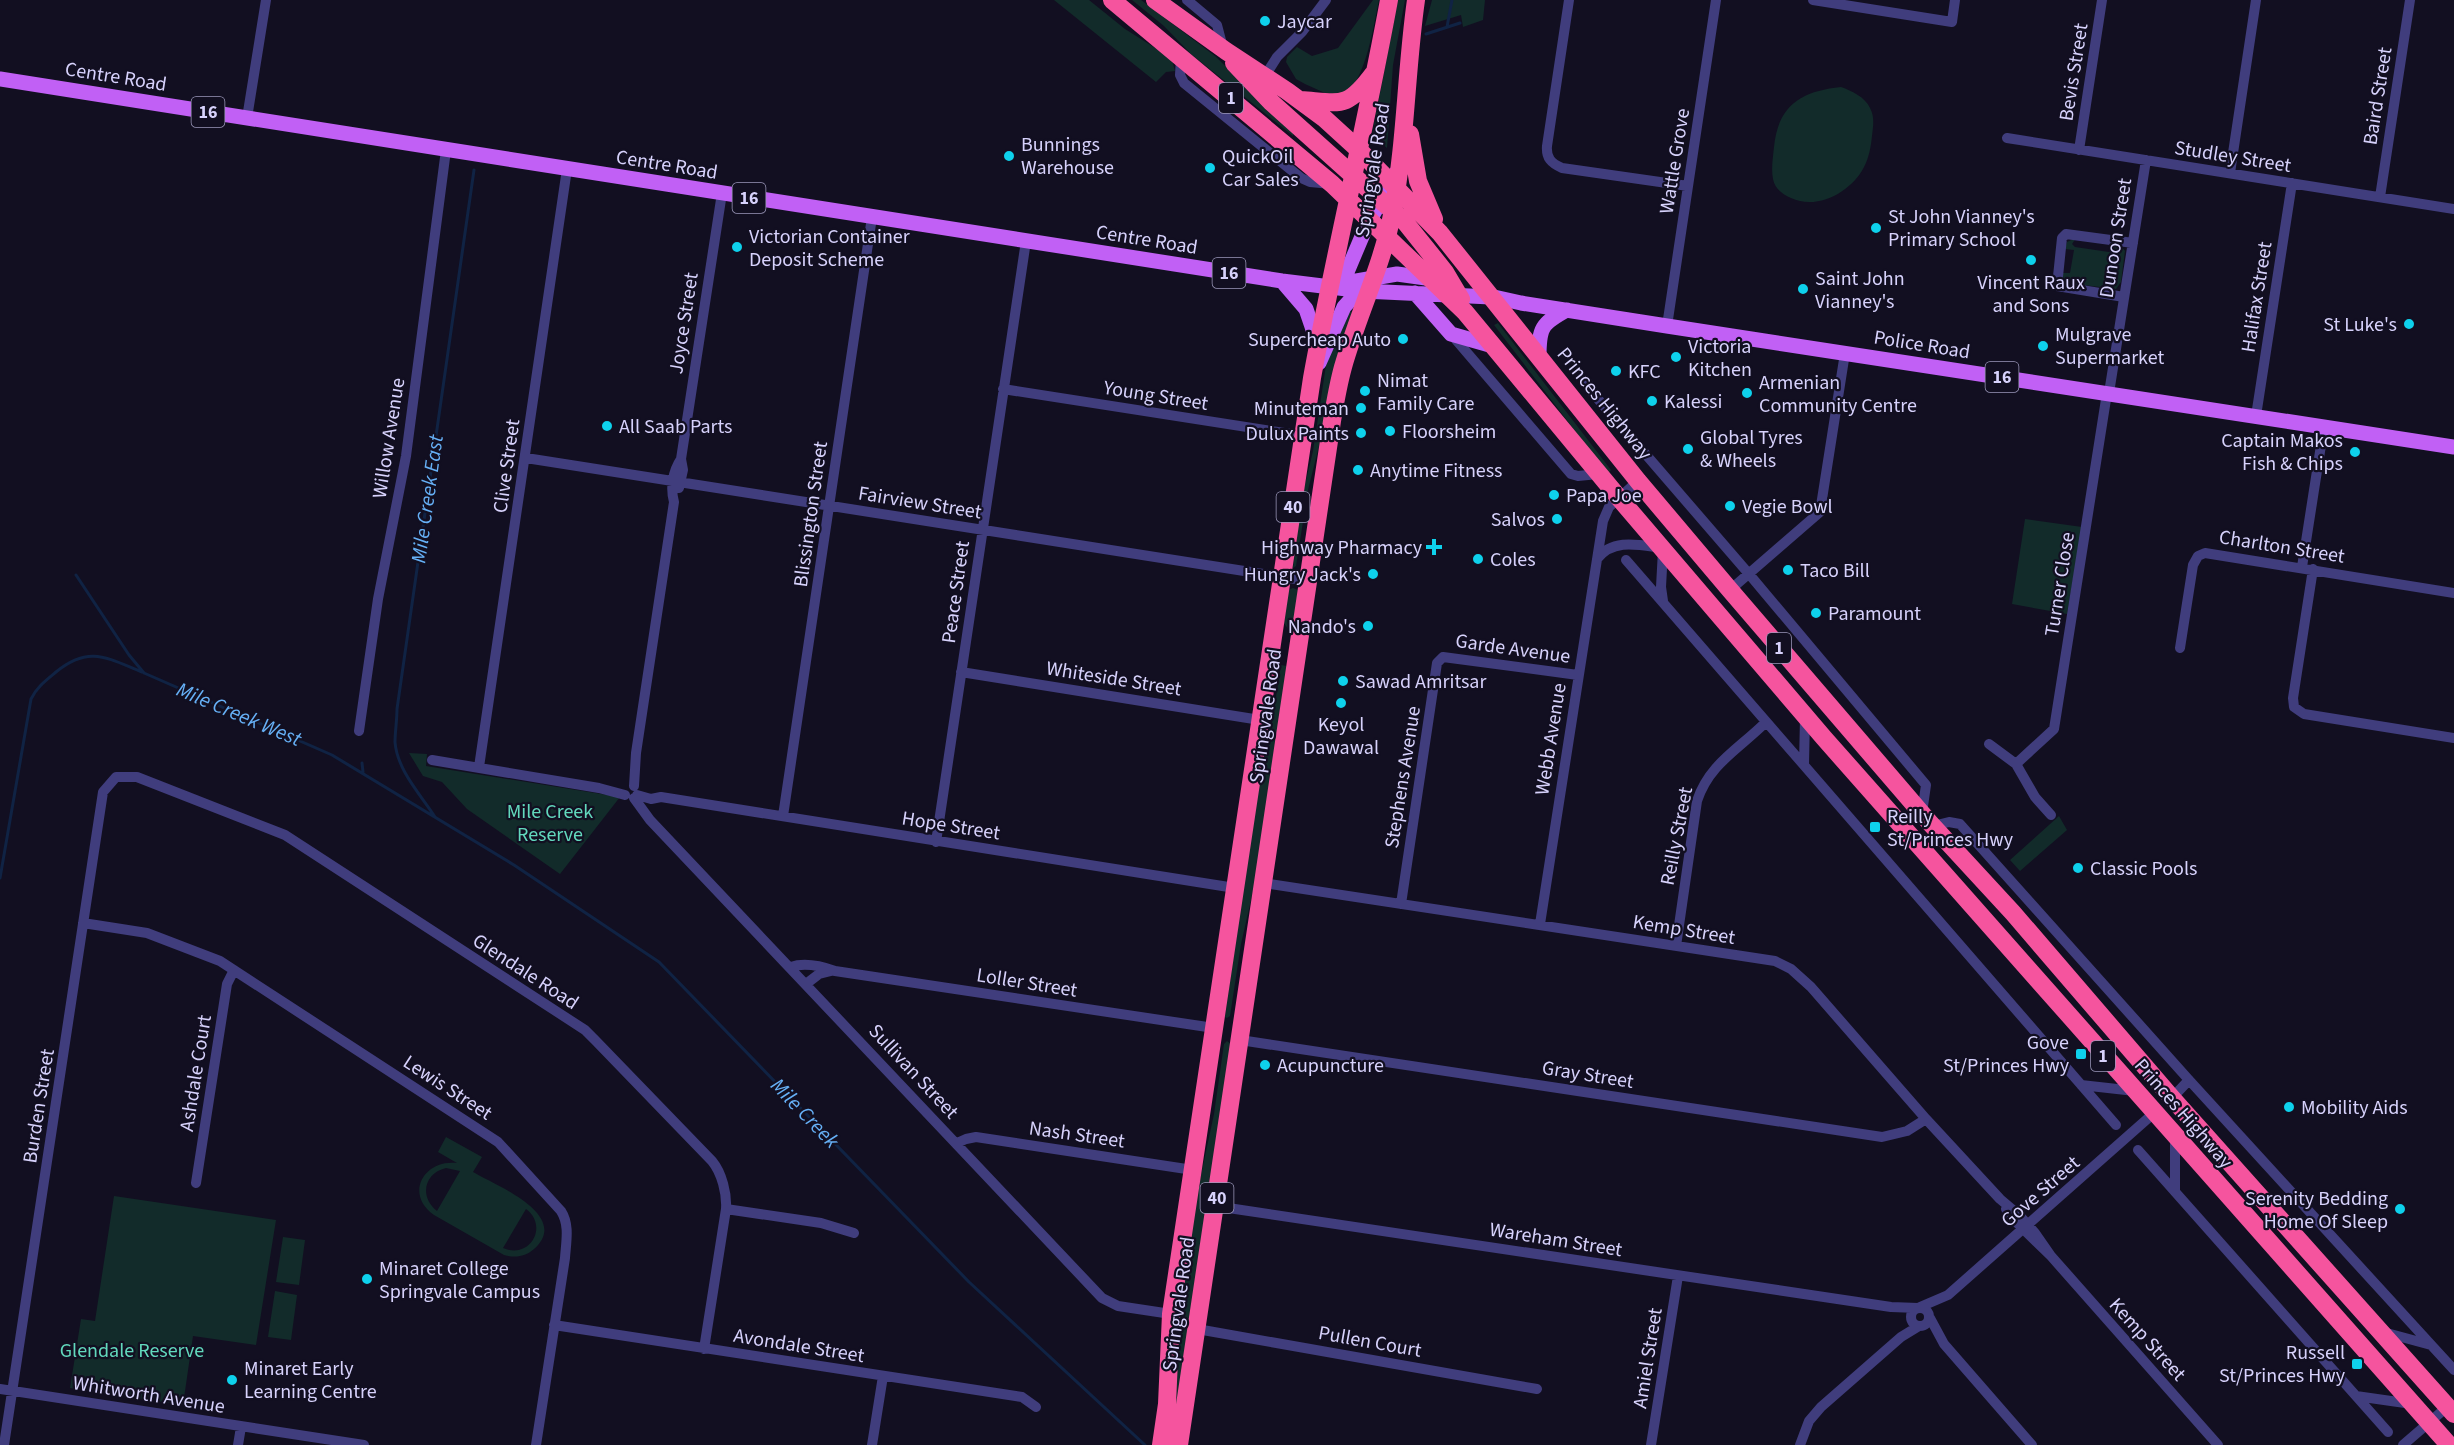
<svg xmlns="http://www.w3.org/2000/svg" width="2454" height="1445" font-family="'Source Sans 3',sans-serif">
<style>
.green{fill:#122b2a;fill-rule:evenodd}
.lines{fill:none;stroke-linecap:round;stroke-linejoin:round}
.stream{stroke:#102344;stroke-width:3}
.street{stroke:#403d7d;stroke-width:10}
.primary{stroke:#c160f5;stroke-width:15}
.highway{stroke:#f5549e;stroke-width:18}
.poi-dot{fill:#0ed1ec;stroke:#120f21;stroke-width:2}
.labels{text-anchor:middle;stroke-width:4.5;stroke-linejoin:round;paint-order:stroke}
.shield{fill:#120f21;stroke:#9c98ba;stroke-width:1.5}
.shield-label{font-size:18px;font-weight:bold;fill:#d7d2fc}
.poi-label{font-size:20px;fill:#d7d2fc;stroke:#120f21;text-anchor:start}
.street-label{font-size:20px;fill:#d7d2fc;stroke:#120f21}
.park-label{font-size:20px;fill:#62d8bd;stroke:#120f21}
.water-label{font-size:21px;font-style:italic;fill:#66b0f6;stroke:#120f21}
</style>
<rect width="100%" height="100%" fill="#120f21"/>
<path class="green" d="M1054,0H1089L1125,29L1168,56L1172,60L1175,71L1166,72L1156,82Z
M1132,0H1141L1215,56L1293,132V136L1191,54L1164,26Z
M1373,0H1379C1372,33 1368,68 1347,95L1325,93L1305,84L1296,79L1286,62L1287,57L1297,47L1312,56L1338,48Z
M1398,0H1405L1393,65L1387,148L1372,135Z
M1432,0H1485L1483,20L1463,27L1461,15L1425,26Z
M1841,87C1852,91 1865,97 1870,108C1875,117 1873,127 1872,136C1871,146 1869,158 1864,167C1852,191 1818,211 1791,198C1782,194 1775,189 1773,179C1771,169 1773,157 1774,147C1778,105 1802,91 1841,87Z
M2076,238L2072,244L2075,247L2109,252L2114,244L2121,246L2125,251L2121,282L2116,289L2067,283L2063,280L2061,273H2070L2074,250L2065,249L2067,242Z
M1348,311L1352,312L1351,318L1308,490L1296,566L1293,568L1302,497L1313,451L1326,365Z
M1498,323L1611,470L1608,474L1494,325Z
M2025,519L2082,527L2067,614L2012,604Z
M1293,588L1298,590L1292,635L1284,623L1288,590Z
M1281,665L1287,666L1256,878L1241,944L1230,1016L1227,1018L1225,1017L1259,776L1270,735Z
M409,753L427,754L426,766L620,797L560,874L467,809L442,782L423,776Z
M2059,816L2067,830L2020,871L2010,860Z
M1227,1041L1231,1044L1210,1184H1199L1214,1114L1224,1044Z
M446,1137L482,1157L473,1172C495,1185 572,1215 534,1249C525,1257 515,1258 504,1255L434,1215C404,1194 424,1159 457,1163L438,1152ZM446,1168L460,1171L437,1211C419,1197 424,1173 446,1168ZM526,1209C549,1226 530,1260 503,1248Z
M1198,1186H1210L1172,1445H1167L1175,1336Z
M114,1196L276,1220L256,1345L193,1336L183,1405L70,1388L81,1319L95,1321Z
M283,1237L305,1240L299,1285L276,1282Z
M275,1291L297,1295L291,1340L268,1337Z"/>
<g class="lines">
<path class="stream" d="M1447,27L1452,0
M1426,34L1460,23
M76,575L129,655L144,673L332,755L514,865L659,962L969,1282L1145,1445
M362,763L363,772
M435,817C421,795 397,770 395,742C395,732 397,720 397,709L474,170
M0,878L31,699C37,687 45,681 56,672C89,645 107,658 142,672"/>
<path class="street" d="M1187,0L1217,25L1223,48
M1569,0L1547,146C1546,158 1551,163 1562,168L1688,186
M1813,0L1952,22L1955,0
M1181,57L1180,75L1184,83L1301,178L1310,182L1332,184
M1265,76L1277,57L1302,32L1326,0
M247,118L266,0
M2007,138L2454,209
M2079,150L2102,0
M2230,173L2256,0
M2380,197L2410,0
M2124,297L2057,286L2062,238L2066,234L2133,243
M1667,326L1716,0
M1451,334L1571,474L1578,476L1598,474
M1587,382L1591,391L1749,574L1926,785L1922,813
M1003,389L1304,436
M2109,393L2146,160
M2256,416L2292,183
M526,458L1308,581
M679,488L683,470L681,459L722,193
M1663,550L1661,587L1663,601
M1597,559C1613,538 1639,545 1662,548
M1626,560L2116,1125
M2302,567L2324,426
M2313,569L2293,698L2294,707L2304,714L2454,738
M1730,590L1820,512L1845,353
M2180,648L2193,565L2198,556L2205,553L2454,593
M961,672L1260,720
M359,731L378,599L406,456L446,150
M1989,744L2016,764
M432,760L599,788L625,795
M1804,765L1805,717
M479,767L567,169
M634,786L636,753L674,502C670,487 673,471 681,459
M637,795L651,799L661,797L1235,888
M634,798L650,820L1102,1298L1118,1306L1171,1314
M2051,815L2035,797L2016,764L2054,729L2107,393
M783,816L872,217
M1933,826L1949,822L1960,824L2189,1080L2454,1370
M936,842L1026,241
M1263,883L1775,961L1791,969L1811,987L1926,1119L2000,1199L2020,1216L2035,1233L2051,1256
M1401,904L1437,663L1443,657L1578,675
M83,923L147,933L220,961L498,1142L561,1211C570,1225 566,1242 565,1258L536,1445
M1540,924L1603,521L1609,507L1638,481
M1676,946L1697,801C1709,764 1739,749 1766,722
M791,967C805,962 821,966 835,971L1214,1028
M806,984L819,974L831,971
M1240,1040L1882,1137L1907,1131L1926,1119
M2081,1085L2135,1091
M2172,1098L2189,1080
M2175,1136V1191
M957,1143L966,1139L976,1137L1193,1170
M2138,1150L2388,1432
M196,1183L227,984L234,970
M1215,1206L1891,1307L1918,1308
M726,1209L821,1223L854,1233
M2006,1209L2015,1221L2051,1256L2218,1445
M1920,1307L1948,1295L2154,1113
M1911 1317a9 9 0 1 1 18 0a9 9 0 1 1-18 0Z
M1930,1318L1944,1344L2032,1445
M554,1325L1022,1397L1036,1407
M1197,1329L1537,1389
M2383,1332L2431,1345
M0,1389L364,1445
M2356,1396L2412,1404
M4,1445L103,792L116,777H137L285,835L585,1030L595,1040L712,1161C722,1173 727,1194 726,1209L704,1349
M238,1445L241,1427
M872,1445L883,1376
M1651,1445L1678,1276
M1800,1445L1809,1421L1821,1407L1901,1337L1919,1326
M2403,1445L2447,1407"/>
<path class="primary" d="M0,79L1282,281L1363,291L1491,297
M1282,281L1306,309L1318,344
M1334,284L1347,272L1366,227L1396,173
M1339,284L1397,274L1433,279
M1415,293L1451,334L1493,346
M1485,295L1521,303L1667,326L2454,447
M1539,357C1539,328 1541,324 1567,310
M1319,363L1344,307L1363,286"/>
<path class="highway" d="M1112,0L1332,184L1465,312L1619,498L1824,738L2449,1445
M1155,0L1226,51L1287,91L1325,119L1359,150L1440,233L1638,481L1730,590L1930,823L2013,913L2172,1098L2454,1414
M1234,63L1271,102L1405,222L1445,272L1461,299
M1301,100C1341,103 1347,109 1373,74
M1410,134L1418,181L1434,219
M1161,1445L1167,1404L1171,1314L1312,378C1335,251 1366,126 1389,0
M1179,1445L1332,421C1335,403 1338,385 1343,367C1358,314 1383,264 1393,210C1406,141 1406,70 1416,0"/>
</g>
<g class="poi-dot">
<circle cx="1265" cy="21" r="6"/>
<circle cx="1009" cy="156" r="6"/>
<circle cx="1210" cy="168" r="6"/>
<circle cx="1876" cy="228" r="6"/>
<circle cx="737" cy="247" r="6"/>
<circle cx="2031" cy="260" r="6"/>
<circle cx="1803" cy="289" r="6"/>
<circle cx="2409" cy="324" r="6"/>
<circle cx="1403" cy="339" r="6"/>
<circle cx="2043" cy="346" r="6"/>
<circle cx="1676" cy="357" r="6"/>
<circle cx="1616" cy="371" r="6"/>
<circle cx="1365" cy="391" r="6"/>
<circle cx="1747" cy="393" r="6"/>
<circle cx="1652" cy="401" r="6"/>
<circle cx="1361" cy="408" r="6"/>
<circle cx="607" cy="426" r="6"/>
<circle cx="1390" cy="431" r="6"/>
<circle cx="1361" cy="433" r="6"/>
<circle cx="1688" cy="449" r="6"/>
<circle cx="2355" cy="452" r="6"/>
<circle cx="1358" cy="470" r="6"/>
<circle cx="1554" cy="495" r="6"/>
<circle cx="1730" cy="506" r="6"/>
<circle cx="1557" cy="519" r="6"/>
<path d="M1431 538h6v6h6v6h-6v6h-6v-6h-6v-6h6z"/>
<circle cx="1478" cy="559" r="6"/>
<circle cx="1788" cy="570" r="6"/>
<circle cx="1373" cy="574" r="6"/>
<circle cx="1816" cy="613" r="6"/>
<circle cx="1368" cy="626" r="6"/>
<circle cx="1343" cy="681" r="6"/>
<circle cx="1341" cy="703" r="6"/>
<rect x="1869" y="821" width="12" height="12" rx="3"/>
<circle cx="2078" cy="868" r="6"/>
<rect x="2075" y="1048" width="12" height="12" rx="3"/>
<circle cx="1265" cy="1065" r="6"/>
<circle cx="2289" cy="1107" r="6"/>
<circle cx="2400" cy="1209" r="6"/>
<circle cx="367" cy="1279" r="6"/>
<rect x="2351" y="1358" width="12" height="12" rx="3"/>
<circle cx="232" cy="1380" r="6"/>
</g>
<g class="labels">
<g class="shield">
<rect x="1219" y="83" width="24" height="30" rx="4.5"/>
<rect x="191.5" y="97" width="33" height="30" rx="4.5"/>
<rect x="732.5" y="183" width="33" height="30" rx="4.5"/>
<rect x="1212.5" y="258" width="33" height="30" rx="4.5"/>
<rect x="1985.5" y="362" width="33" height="30" rx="4.5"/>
<rect x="1276.5" y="492" width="33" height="30" rx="4.5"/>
<rect x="1767" y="633" width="24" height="30" rx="4.5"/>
<rect x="2091" y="1041" width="24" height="30" rx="4.5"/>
<rect x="1200.5" y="1183" width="33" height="30" rx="4.5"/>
</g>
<g class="shield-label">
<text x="1231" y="104">1</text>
<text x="208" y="118">16</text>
<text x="749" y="204">16</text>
<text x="1229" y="279">16</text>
<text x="2002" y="383">16</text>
<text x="1293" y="513">40</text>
<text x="1779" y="654">1</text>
<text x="2103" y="1062">1</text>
<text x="1217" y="1204">40</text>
</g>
<g class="poi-label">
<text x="1277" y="28">Jaycar</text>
<text x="1021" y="151">Bunnings<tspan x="1021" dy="23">Warehouse</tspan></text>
<text x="1222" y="163">QuickOil<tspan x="1222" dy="23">Car Sales</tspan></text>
<text x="1888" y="223">St John Vianney's<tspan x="1888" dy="23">Primary School</tspan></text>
<text x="749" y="243">Victorian Container<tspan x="749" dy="23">Deposit Scheme</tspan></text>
<text x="1815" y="285">Saint John<tspan x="1815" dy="23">Vianney's</tspan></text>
<text x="2031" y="289" text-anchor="middle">Vincent Raux<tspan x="2031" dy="23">and Sons</tspan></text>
<text x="2397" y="331" text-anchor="end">St Luke's</text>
<text x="2055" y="341">Mulgrave<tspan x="2055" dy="23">Supermarket</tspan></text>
<text x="1391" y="346" text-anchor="end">Supercheap Auto</text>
<text x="1688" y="353">Victoria<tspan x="1688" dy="23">Kitchen</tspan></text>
<text x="1628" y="378">KFC</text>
<text x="1377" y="387">Nimat<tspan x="1377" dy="23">Family Care</tspan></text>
<text x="1759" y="389">Armenian<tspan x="1759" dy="23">Community Centre</tspan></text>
<text x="1664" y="408">Kalessi</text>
<text x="1349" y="415" text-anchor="end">Minuteman</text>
<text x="619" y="433">All Saab Parts</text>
<text x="1402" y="438">Floorsheim</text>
<text x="1349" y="440" text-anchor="end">Dulux Paints</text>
<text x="1700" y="444">Global Tyres<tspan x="1700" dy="23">&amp; Wheels</tspan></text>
<text x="2343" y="447" text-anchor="end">Captain Makos<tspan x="2343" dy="23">Fish &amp; Chips</tspan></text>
<text x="1370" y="477">Anytime Fitness</text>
<text x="1566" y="502">Papa Joe</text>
<text x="1742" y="513">Vegie Bowl</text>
<text x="1545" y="526" text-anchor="end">Salvos</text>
<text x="1422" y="554" text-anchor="end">Highway Pharmacy</text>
<text x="1490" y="566">Coles</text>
<text x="1800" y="577">Taco Bill</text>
<text x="1361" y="581" text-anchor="end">Hungry Jack's</text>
<text x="1828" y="620">Paramount</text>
<text x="1356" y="633" text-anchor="end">Nando's</text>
<text x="1355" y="688">Sawad Amritsar</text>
<text x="1341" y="731" text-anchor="middle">Keyol<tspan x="1341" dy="23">Dawawal</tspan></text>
<text x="1887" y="823">Reilly<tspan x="1887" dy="23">St/Princes Hwy</tspan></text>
<text x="2090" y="875">Classic Pools</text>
<text x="2069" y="1049" text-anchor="end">Gove<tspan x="2069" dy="23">St/Princes Hwy</tspan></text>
<text x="1277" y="1072">Acupuncture</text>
<text x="2301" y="1114">Mobility Aids</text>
<text x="2388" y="1205" text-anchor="end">Serenity Bedding<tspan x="2388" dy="23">Home Of Sleep</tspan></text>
<text x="379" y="1275">Minaret College<tspan x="379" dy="23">Springvale Campus</tspan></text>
<text x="2345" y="1359" text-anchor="end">Russell<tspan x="2345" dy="23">St/Princes Hwy</tspan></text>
<text x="244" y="1375">Minaret Early<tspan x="244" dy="23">Learning Centre</tspan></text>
</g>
<g class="street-label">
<text transform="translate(2073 72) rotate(-81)" y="7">Bevis Street</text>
<text transform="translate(116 76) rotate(9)" y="7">Centre Road</text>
<text transform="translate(2377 96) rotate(-81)" y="7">Baird Street</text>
<text transform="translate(2233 156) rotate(9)" y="7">Studley Street</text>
<text transform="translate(1674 161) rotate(-81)" y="7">Wattle Grove</text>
<text transform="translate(667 164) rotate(9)" y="7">Centre Road</text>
<text transform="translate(1372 170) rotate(-81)" y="7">Springvale Road</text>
<text transform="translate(2115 238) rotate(-81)" y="7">Dunoon Street</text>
<text transform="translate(1147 239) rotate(9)" y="7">Centre Road</text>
<text transform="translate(2256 297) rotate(-81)" y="7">Halifax Street</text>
<text transform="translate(683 323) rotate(-81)" y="7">Joyce Street</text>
<text transform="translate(1922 344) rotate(9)" y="7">Police Road</text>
<text transform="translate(1156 395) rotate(9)" y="7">Young Street</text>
<text transform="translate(1605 403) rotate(51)" y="7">Princes Highway</text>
<text transform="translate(388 438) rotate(-81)" y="7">Willow Avenue</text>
<text transform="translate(506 466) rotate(-82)" y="7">Clive Street</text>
<text transform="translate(920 502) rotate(9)" y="7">Fairview Street</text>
<text transform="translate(810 514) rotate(-82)" y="7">Blissington Street</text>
<text transform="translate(2282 546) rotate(9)" y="7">Charlton Street</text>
<text transform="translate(2059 584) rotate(-81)" y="7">Turner Close</text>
<text transform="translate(955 592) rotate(-82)" y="7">Peace Street</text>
<text transform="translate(1513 648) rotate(8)" y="7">Garde Avenue</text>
<text transform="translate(1114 678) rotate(9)" y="7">Whiteside Street</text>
<text transform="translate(1265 716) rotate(-82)" y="7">Springvale Road</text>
<text transform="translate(1550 739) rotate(-81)" y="7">Webb Avenue</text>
<text transform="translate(1402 777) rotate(-81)" y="7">Stephens Avenue</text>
<text transform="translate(951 825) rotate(9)" y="7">Hope Street</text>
<text transform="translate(1676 836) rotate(-79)" y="7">Reilly Street</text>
<text transform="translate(1684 929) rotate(9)" y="7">Kemp Street</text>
<text transform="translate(526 971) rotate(33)" y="7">Glendale Road</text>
<text transform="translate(1027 982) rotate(9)" y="7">Loller Street</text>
<text transform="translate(914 1071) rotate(47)" y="7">Sullivan Street</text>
<text transform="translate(195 1073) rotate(-81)" y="7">Ashdale Court</text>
<text transform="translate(1588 1074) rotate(9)" y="7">Gray Street</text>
<text transform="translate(448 1087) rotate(33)" y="7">Lewis Street</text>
<text transform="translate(38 1106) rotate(-81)" y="7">Burden Street</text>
<text transform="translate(2184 1113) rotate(49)" y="7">Princes Highway</text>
<text transform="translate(1077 1134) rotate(8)" y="7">Nash Street</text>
<text transform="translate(2040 1191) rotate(-41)" y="7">Gove Street</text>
<text transform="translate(1556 1239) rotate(9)" y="7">Wareham Street</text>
<text transform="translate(1178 1304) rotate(-82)" y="7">Springvale Road</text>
<text transform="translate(2148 1339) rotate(48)" y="7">Kemp Street</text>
<text transform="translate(1370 1341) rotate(10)" y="7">Pullen Court</text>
<text transform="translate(799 1345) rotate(9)" y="7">Avondale Street</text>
<text transform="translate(1647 1358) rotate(-81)" y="7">Amiel Street</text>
<text transform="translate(149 1394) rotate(9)" y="7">Whitworth Avenue</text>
</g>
<g class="park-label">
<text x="550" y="818">Mile Creek<tspan x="550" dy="23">Reserve</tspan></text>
<text x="132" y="1357">Glendale Reserve</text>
</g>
<g class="water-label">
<text transform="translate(427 499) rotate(-82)" y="7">Mile Creek East</text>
<text transform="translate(239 714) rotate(23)" y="7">Mile Creek West</text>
<text transform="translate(805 1113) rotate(46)" y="7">Mile Creek</text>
</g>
</g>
</svg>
